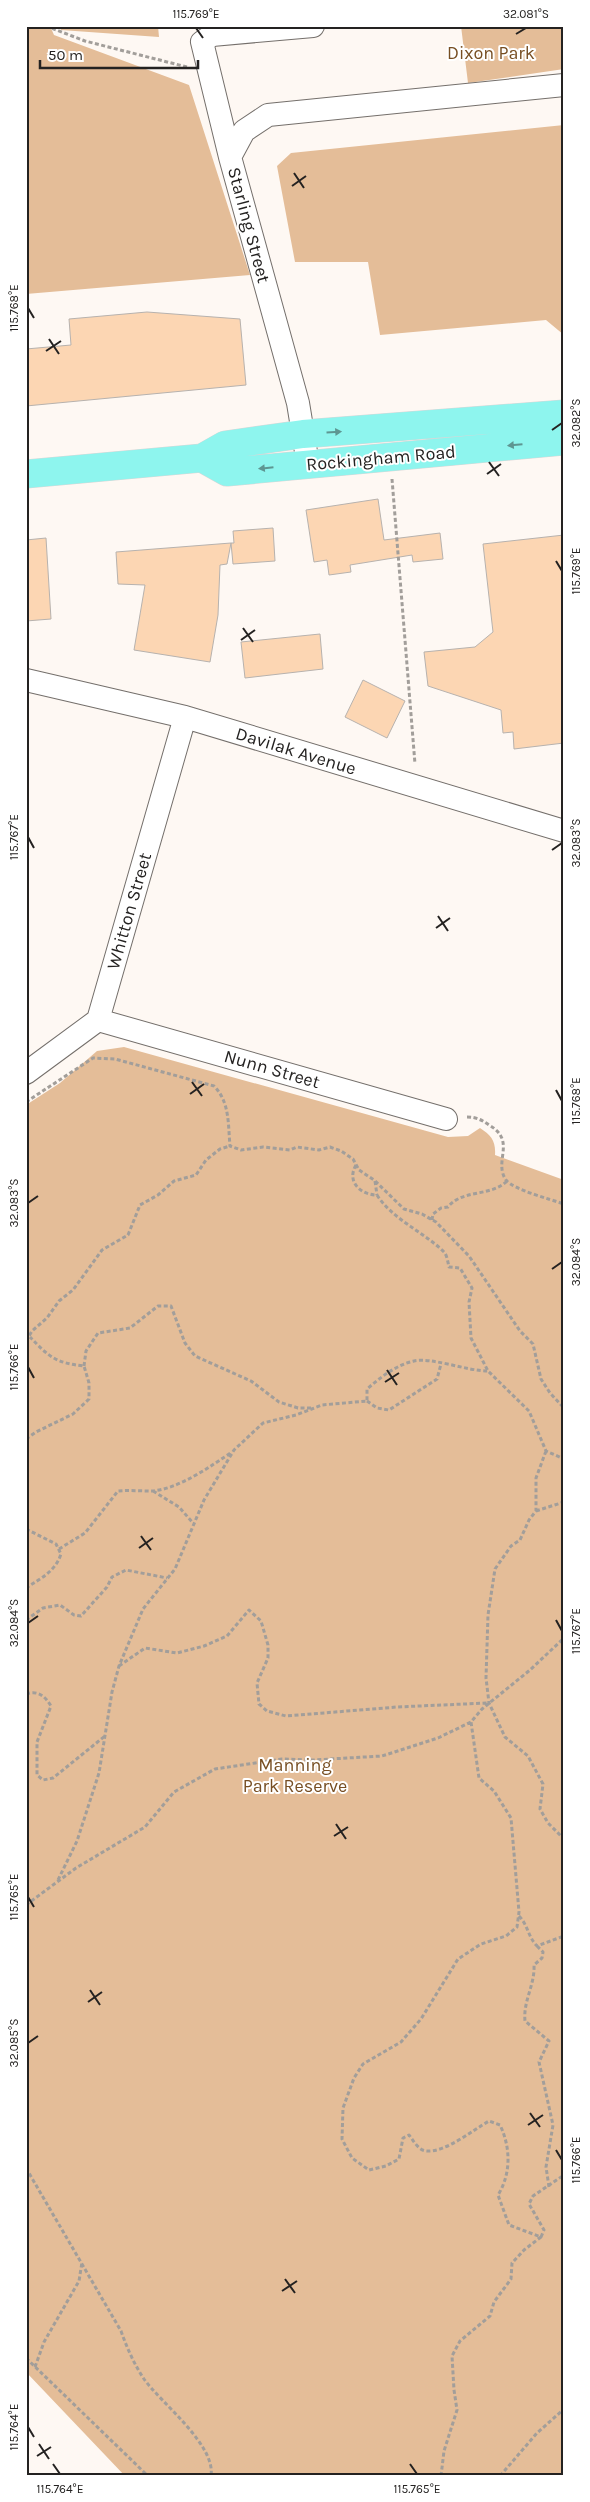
<svg xmlns="http://www.w3.org/2000/svg" width="590" height="2502" font-family="Karla,sans-serif">
<style>
.green{fill:#e4bd98}
.building{fill:#fcd6b3;stroke:#b7b2ae}
.lines{fill:none;stroke-linecap:round;stroke-linejoin:round}
.minor-casing{stroke:#746f6b;stroke-width:24}
.major-casing{stroke:#d8d7d7;stroke-width:29}
.path{stroke:#a29e9a;stroke-width:3;stroke-dasharray:4 2.5;stroke-linecap:butt}
.minor{stroke:#fff;stroke-width:22}
.major{stroke:#8ef5ee;stroke-width:28}
.oneway{fill:#5e9692}
.ticks{fill:none;stroke:#242221;stroke-width:2}
.labels{text-anchor:middle;stroke-width:4;stroke-linejoin:round;paint-order:stroke}
.park-label{font-size:18px;fill:#774e22;stroke:#fff}
.street-label{font-size:18px;fill:#242221;stroke:#fff}
.neatline{fill:none;stroke:#242221;stroke-width:2}
.ticks-label{font-size:12px;text-anchor:middle;fill:#242221}
</style>
<rect width="100%" height="100%" fill="#fef8f3"/>
<path class="green" d="M26,26H50L54,35L189,85L250,275L26,294Z
M59,26H158L159,37L61,30Z
M461,26H564V69L468,83Z
M564,125V335L546,320L380,335L368,262H295L277,166L291,153Z
M124,1047L448,1137L468,1136L480,1128C491,1135 496,1141 495,1155L564,1180V2476H125L26,2372V1105L60,1083L97,1051Z"/>
<path class="building" d="M147,312L240,319L246,385L26,406V349L71,345L69,319Z
M378,499L384,540L440,533L443,559L413,562L412,555L350,565L351,572L329,575L327,560L314,562L306,510Z
M273,528L275,561L233,564L231,543H234L233,531Z
M564,535V743L514,749L513,732L503,733L501,710L428,686L424,652L475,647L493,632L483,544Z
M46,538L51,619L26,621V540Z
M231,543L227,564L220,565L218,615L210,662L134,650L145,585L118,584L116,552Z
M320,634L323,669L245,678L241,642Z
M363,680L405,701L387,738L345,717Z"/>
<g class="lines">
<g class="minor-casing">
<path id="minor" d="M230,157L202,42L212,35L313,26
M308,464L298,403L230,157L244,131L268,115L564,85
M26,680L185,717L564,831
M98,1020L446,1119
M26,1073L98,1020L185,717"/>
</g>
<g class="major-casing">
<path id="major" d="M202,458L227,472L564,441
M26,474L202,458L225,445L303,434L564,414"/>
</g>
<path class="path" d="M46,26L85,41L187,67
M392,479L415,764
M26,1102L93,1058L115,1059L214,1086C230,1102 228,1125 230,1146L241,1150L263,1147L290,1150L297,1147L319,1150L330,1147L341,1151L353,1159L359,1170L374,1180L404,1209L422,1214L436,1222L469,1256L520,1331L533,1344L541,1379L550,1393L564,1408
M467,1117C476,1117 482,1120 489,1125C517,1141 493,1161 506,1180C514,1190 550,1199 564,1204
M356,1165C346,1182 361,1195 377,1195C393,1220 424,1232 444,1252C447,1255 448,1263 449,1267L460,1268L472,1288L469,1302L471,1338L488,1371L529,1411L546,1451L564,1459
M375,1181L377,1195
M432,1220L433,1214L441,1208L448,1207C462,1189 491,1197 507,1181
M26,1341L32,1331L47,1318L59,1301L73,1290L102,1250L128,1235L140,1205L158,1195L174,1181L196,1175L206,1160L220,1149L230,1146
M84,1366L86,1351L98,1333L130,1328L158,1306H171L185,1343L195,1356L251,1381L279,1402L298,1408H312
M367,1401L377,1408L389,1410L437,1379L441,1364
M26,1439L36,1432L73,1414L89,1399V1383L84,1366C56,1363 49,1357 30,1337
M546,1451L536,1478V1511L529,1520L520,1540L511,1546L495,1569L488,1615L486,1678L489,1703L505,1737L528,1756L543,1784L540,1809L548,1823L564,1839
M153,1491L179,1507L193,1523
M536,1511L564,1502
M26,1529L56,1544L61,1554C55,1572 41,1578 26,1588
M59,1549L85,1533L118,1491C129,1490 141,1491 152,1491C179,1489 211,1466 232,1452
M26,1620L43,1608L60,1605L74,1615L81,1616L107,1587L112,1577L126,1570L167,1578
M119,1666L145,1648L177,1653L204,1646L227,1636L249,1610L261,1621L268,1645V1658L257,1683L259,1704L267,1711L286,1716L397,1707L487,1703
M26,1694C38,1690 45,1696 51,1706L37,1742V1775L43,1780L53,1778L105,1736
M58,1880L77,1841L99,1773L112,1692L119,1666L143,1609L175,1569L204,1500L234,1450L263,1423L296,1415L322,1405L367,1401V1389C381,1377 396,1365 414,1361C432,1357 467,1371 488,1371
M26,1905L76,1868L145,1827L174,1792L215,1769L282,1759L313,1760L382,1756L438,1738L471,1722L482,1709L530,1670L564,1638
M519,1916C528,1925 528,1937 537,1946L564,1936
M537,1946L543,1952L542,1958L534,1965C535,1985 523,2001 525,2021L549,2041L539,2062L553,2125L546,2167L549,2187
M26,2168L121,2331C127,2348 134,2364 144,2379C161,2403 216,2445 211,2476
M541,2237L544,2230L529,2204L533,2196L564,2175
M26,2358L148,2476
M35,2367L44,2342L79,2281L82,2262
M441,2476L444,2451L457,2410L454,2390L452,2356L460,2341L490,2316L494,2302L511,2279L512,2263L524,2250L541,2237L509,2225L498,2195C511,2174 511,2148 500,2125L489,2121C473,2130 445,2153 426,2151C418,2150 414,2141 409,2135L403,2138L399,2159L386,2166L369,2170L352,2158L342,2139L343,2108L354,2078L363,2064L401,2042L421,2019L458,1959L481,1944L506,1936L517,1927L519,1912L511,1818L494,1791L479,1778L471,1722
M500,2476L537,2433L564,2409"/>
<use href="#minor" class="minor"/>
<use href="#major" class="major"/>
</g>
<defs><path id="oneway-solid" d="M-6-.8H1V-3.2L6.5 0L1 3.2V.8H-6Z" transform="scale(1.25)"/></defs>
<g class="oneway">
<use href="#oneway-solid" transform="translate(334 432) rotate(-4)"/>
<use href="#oneway-solid" transform="translate(515 445) rotate(175)"/>
<use href="#oneway-solid" transform="translate(266 468) rotate(174)"/>
</g>
<path class="ticks" d="M196,28L203,38M516,34L526,28M294,173L304,188M292,186L306,176M28,308L34,318M49,339L59,354M46,351L61,341M552,430L562,423M489,462L499,476M487,474L501,464M556,561L562,571M243,628L253,642M241,640L255,630M28,837L34,848M552,850L562,843M438,916L448,931M436,928L450,918M192,1082L202,1096M556,1090L562,1101M190,1094L204,1084M28,1203L38,1196M552,1269L562,1262M28,1367L34,1378M387,1370L397,1385M385,1382L399,1373M141,1536L151,1550M139,1548L153,1538M556,1620L562,1631M28,1623L38,1616M336,1824L346,1839M334,1836L348,1827M28,1897L34,1907M90,1990L100,2005M88,2002L102,1992M28,2043L38,2036M530,2113L540,2127M528,2125L543,2115M556,2150L562,2160M285,2279L295,2293M282,2291L297,2281M28,2427L34,2437M39,2444L49,2459M37,2456L51,2447M53,2464L60,2474M410,2464L417,2474"/>
<g class="labels">
<g class="park-label">
<text x="491" y="59">Dixon Park</text>
<text x="295" y="1771">Manning<tspan x="295" dy="21">Park Reserve</tspan></text>
</g>
<g class="street-label">
<text transform="translate(249 225) rotate(75)" y="6">Starling Street</text>
<text transform="translate(381 458) rotate(-5)" y="6">Rockingham Road</text>
<text transform="translate(296 751) rotate(17)" y="6">Davilak Avenue</text>
<text transform="translate(129 911) rotate(-74)" y="6">Whitton Street</text>
<text transform="translate(272 1069) rotate(16)" y="6">Nunn Street</text>
</g>
</g>
<rect width="590" height="2502" fill="none" stroke="#ffffff" stroke-width="55"/>
<path d="M40 60v8h158v-8" fill="none" stroke="#242221" stroke-width="2.5"/>
<text x="48" y="60" font-size="15" fill="#242221" stroke="#ffffff" stroke-width="4" paint-order="stroke">50 m</text>
<rect x="28" y="28" width="534" height="2446" class="neatline"/>
<g class="ticks-label">
<text x="196" y="18">115.769°E</text>
<text x="526" y="18">32.081°S</text>
<text transform="translate(14 308) rotate(-90)" y="4">115.768°E</text>
<text transform="translate(576 423) rotate(-90)" y="4">32.082°S</text>
<text transform="translate(576 571) rotate(-90)" y="4">115.769°E</text>
<text transform="translate(14 837) rotate(-90)" y="4">115.767°E</text>
<text transform="translate(576 843) rotate(-90)" y="4">32.083°S</text>
<text transform="translate(576 1101) rotate(-90)" y="4">115.768°E</text>
<text transform="translate(14 1203) rotate(-90)" y="4">32.083°S</text>
<text transform="translate(576 1262) rotate(-90)" y="4">32.084°S</text>
<text transform="translate(14 1367) rotate(-90)" y="4">115.766°E</text>
<text transform="translate(14 1623) rotate(-90)" y="4">32.084°S</text>
<text transform="translate(576 1631) rotate(-90)" y="4">115.767°E</text>
<text transform="translate(14 1897) rotate(-90)" y="4">115.765°E</text>
<text transform="translate(14 2043) rotate(-90)" y="4">32.085°S</text>
<text transform="translate(576 2160) rotate(-90)" y="4">115.766°E</text>
<text transform="translate(14 2427) rotate(-90)" y="4">115.764°E</text>
<text x="60" y="2493">115.764°E</text>
<text x="417" y="2493">115.765°E</text>
</g>
</svg>
